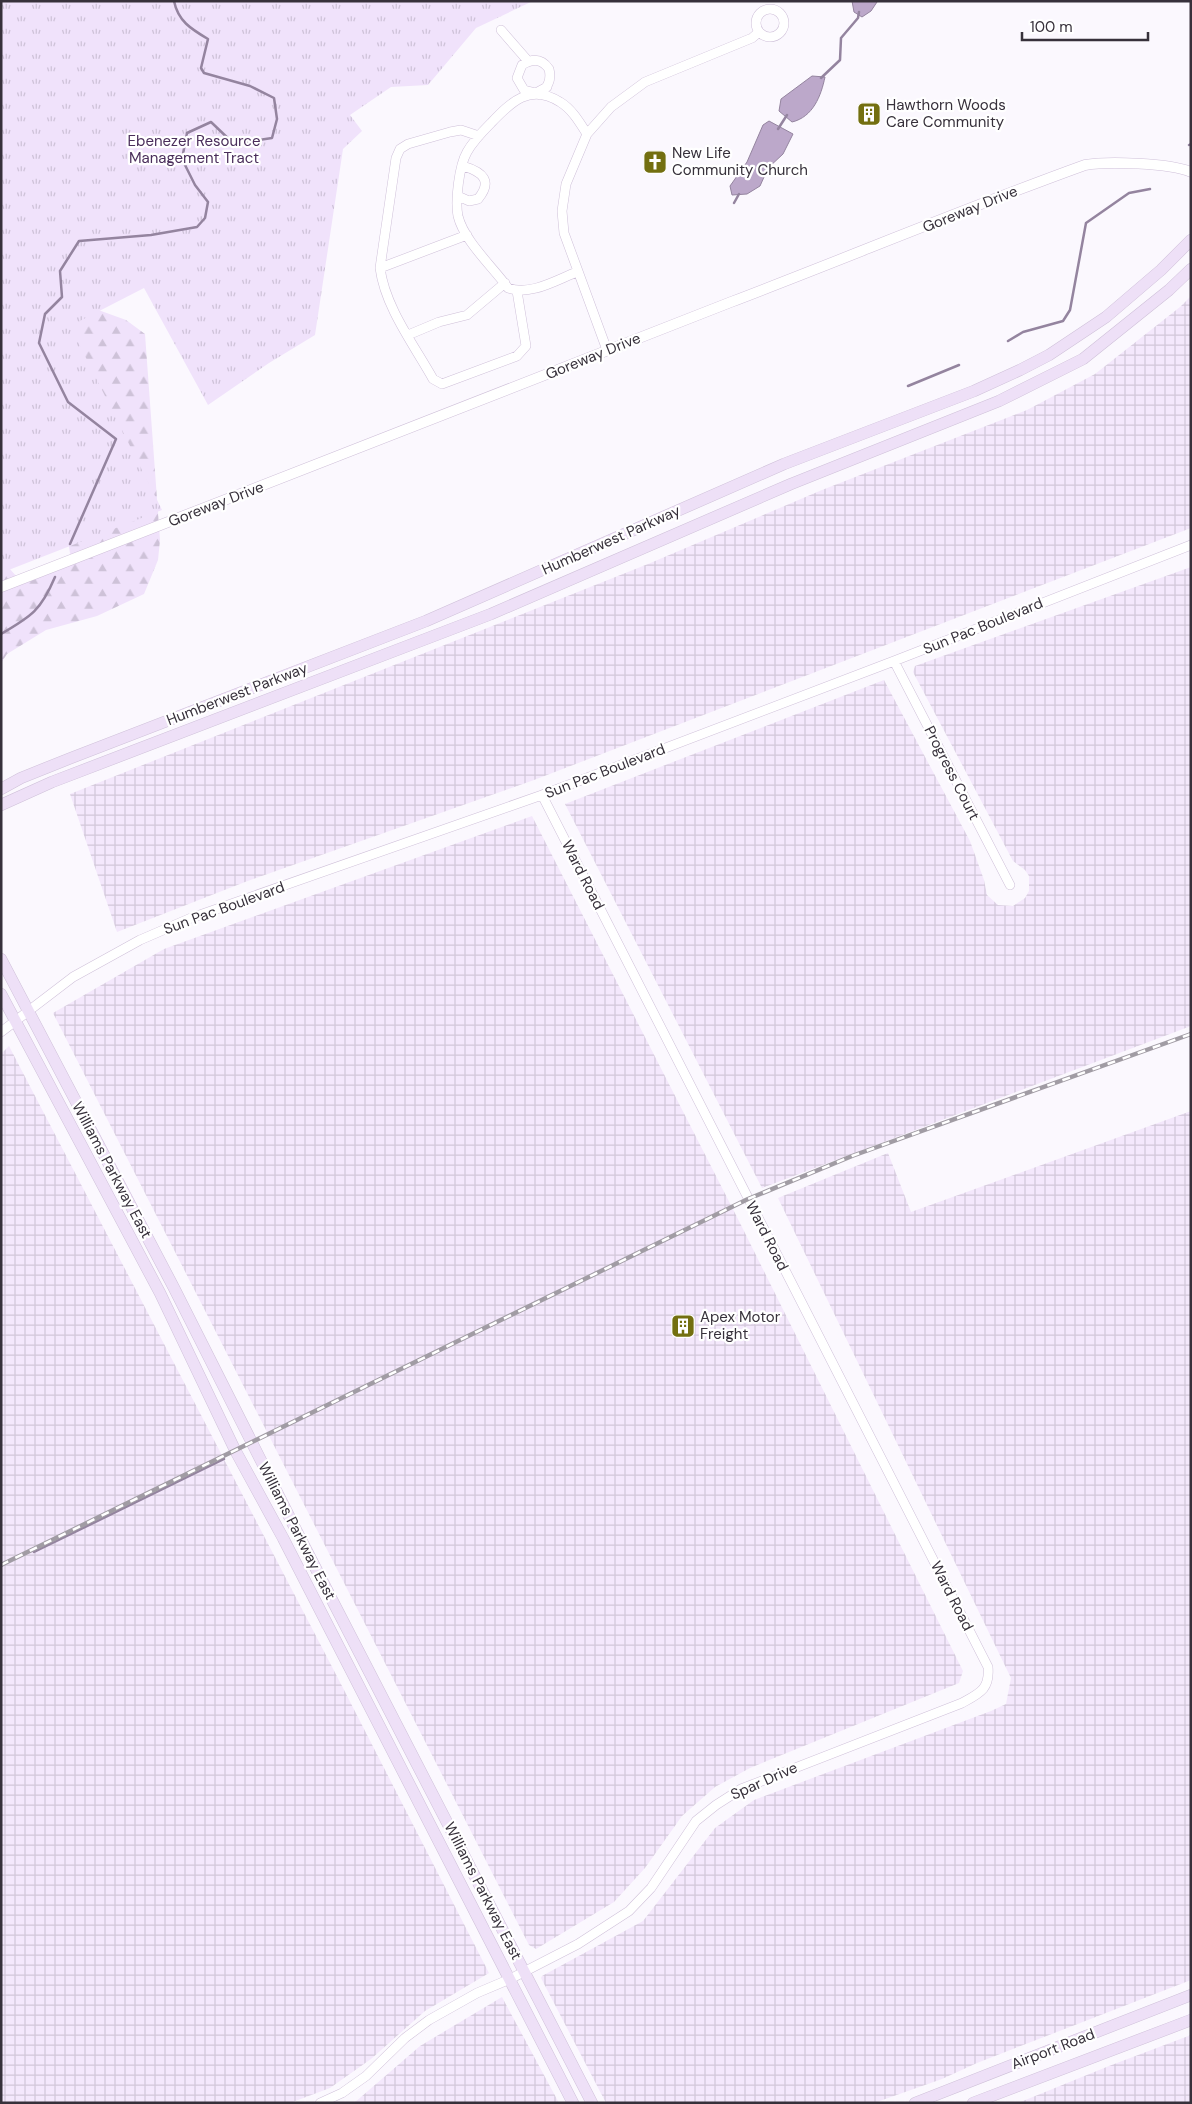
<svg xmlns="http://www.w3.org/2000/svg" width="1192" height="2104" font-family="'DM Sans',sans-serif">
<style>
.industrial{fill:url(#industrial-grid)}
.forest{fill:url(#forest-firs)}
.park{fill:url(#park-tufts)}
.water{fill:#bca8ca;stroke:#94849f}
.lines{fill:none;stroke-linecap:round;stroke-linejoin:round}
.stream{stroke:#94849f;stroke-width:2.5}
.minor-casing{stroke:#cfc0d9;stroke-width:10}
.tertiary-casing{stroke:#cfc0d9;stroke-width:11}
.secondary-casing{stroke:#cfc0d9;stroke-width:12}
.minor{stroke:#fff;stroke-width:9}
.tertiary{stroke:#fff;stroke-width:10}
.secondary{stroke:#eee0f7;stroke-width:11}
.rail-casing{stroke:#a19ca4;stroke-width:4.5}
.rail{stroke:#fff;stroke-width:2.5;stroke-dasharray:8;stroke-linecap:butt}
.labels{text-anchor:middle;stroke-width:4.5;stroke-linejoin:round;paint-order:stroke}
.poi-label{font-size:15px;fill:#37313b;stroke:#fff;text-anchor:start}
.park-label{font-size:15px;fill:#4a2e5b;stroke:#fff}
.street-label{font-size:15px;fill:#37313b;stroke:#fff}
</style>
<defs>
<pattern id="industrial-grid" width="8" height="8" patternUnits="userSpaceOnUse" patternTransform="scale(1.25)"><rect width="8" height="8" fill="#f4e8fc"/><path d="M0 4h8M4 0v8" fill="none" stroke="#d2c7d9"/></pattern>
<pattern id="forest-firs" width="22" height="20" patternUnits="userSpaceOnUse" patternTransform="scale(1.25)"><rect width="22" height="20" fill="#f0e2fb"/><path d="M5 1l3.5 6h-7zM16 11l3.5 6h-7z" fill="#cec2d8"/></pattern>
<pattern id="park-tufts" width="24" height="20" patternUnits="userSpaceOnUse" patternTransform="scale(1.25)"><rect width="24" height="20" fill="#f0e2fb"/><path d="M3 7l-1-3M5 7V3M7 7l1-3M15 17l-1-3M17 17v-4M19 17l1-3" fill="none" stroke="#cec2d8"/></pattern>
</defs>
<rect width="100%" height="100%" fill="#fbf8fe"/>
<path class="industrial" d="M1191,296V528L534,780L245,882L117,932L70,794L648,564L822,490L1027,410L1095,374L1180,307Z
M1191,567V1026L762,1188L565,804L884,680L970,841L984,880L987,895L998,905L1013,906L1025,898L1029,891V876L1025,870L1013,861L913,672L915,666Z
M532,816L739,1221L963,1671L959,1683L750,1768L715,1787L682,1816L645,1868L614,1902L536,1949L529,1945L53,1013L164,949Z
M9,1046L342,1686L489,1973L425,2011L371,2059L330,2088L290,2103H1V1054Z
M1191,1111V1980L977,2063L942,2079L874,2103H606L541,1978L542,1976L643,1921L715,1828L754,1800L991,1711L1006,1704L1011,1678L778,1198L888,1153L911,1212Z
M502,1997L559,2103H354L420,2046Z
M1191,2035V2103H1018L1109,2066Z"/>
<path class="forest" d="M90,307L126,320L145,334L160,540L158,560L144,594L97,616L46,630L7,654L1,663V559L17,577L71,559L36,352Z"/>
<path class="park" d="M1,1H533L476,28L428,85L391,87L350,115L362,131L343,149L315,335L269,363L208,405L144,288L70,326L162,510L1,573Z"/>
<path class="water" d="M852,1H877V2L871,11L862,17L854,12Z
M812,76L825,77C821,96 813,117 792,122L779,111L781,99Z
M769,121L793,134L783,154L768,168L760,186L747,194L732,195L730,186L747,162L763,125Z"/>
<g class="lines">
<path class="stream" d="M821,78L840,60L841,38L858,18L859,12
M778,129L787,115
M1189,145L1191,144
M734,203L739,194
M1008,341L1023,332L1063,321L1070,310L1086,223L1129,193L1150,189
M908,386L959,365
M70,544L116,439L68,402L39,343L45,314L62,297L60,271L79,241L151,235L197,227L205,218L208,202L195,185L182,159L187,133L211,122L234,144L272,138L277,119L274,98L250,86L204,73L201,68L208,39C191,29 178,21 174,1
M1,634C32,616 41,610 55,577
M34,1552L224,1459"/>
<g class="minor-casing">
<path id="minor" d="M756 23a14 14 0 1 1 28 0a14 14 0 1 1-28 0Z
M501,30L528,61
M540,95C547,87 552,81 549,69C542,59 533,58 522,65L517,78L524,90L536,93L547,87
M458,196L469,201L478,199C493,181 483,172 463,166
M467,235L380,268C385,307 414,345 433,379L442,384L517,356L526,346L517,291
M380,268L396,158L400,149L408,144L450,132L461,130L479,136
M577,272C556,280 531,296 508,288C493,267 464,241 458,216C455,201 459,166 467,152C473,141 482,132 491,123C511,102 530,83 560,102C572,109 580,123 587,134
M408,335L439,322L467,315L505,283
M607,350L564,233L562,211L566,184L587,134L611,107L645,82L752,38L759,32
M894,661L1010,885
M1,1032L73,977L140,940L191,918L542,795L894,661L1191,545
M320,2103L342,2093L366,2076L405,2038L429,2020L477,1993L510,1979L578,1944L629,1911L651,1888L696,1821L716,1805L741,1789L962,1703C980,1693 990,1689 988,1667L542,795"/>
</g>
<g class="tertiary-casing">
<path id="tertiary" d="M1,587C245,493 487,397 731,302C849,257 966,208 1085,165C1107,161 1170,163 1191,172"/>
</g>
<g class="secondary-casing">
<path id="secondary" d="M1,789L21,778L71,758L426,621L784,464L974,391L1020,370L1049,355L1106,317L1161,270L1191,240
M1,805L52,782L491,614L791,484L999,401L1083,359L1169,290L1191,269
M1,959L174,1288L298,1534L592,2103
M1,994L160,1293L235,1450L283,1538L573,2103
M915,2103L1191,1995
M973,2103L1191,2020"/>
</g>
<use href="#minor" class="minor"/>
<use href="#tertiary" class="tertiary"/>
<use href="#secondary" class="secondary"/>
<g class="rail-casing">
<path id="rail" d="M1,1565L748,1199L852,1156L1191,1034"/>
</g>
<use href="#rail" class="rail"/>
</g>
<defs>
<g id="building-square" transform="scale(1.25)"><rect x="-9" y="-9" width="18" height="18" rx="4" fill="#736f10" stroke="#fff"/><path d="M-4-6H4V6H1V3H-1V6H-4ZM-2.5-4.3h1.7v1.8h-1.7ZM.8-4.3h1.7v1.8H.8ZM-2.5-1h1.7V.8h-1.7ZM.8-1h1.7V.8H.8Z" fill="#fff"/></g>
<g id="church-square" transform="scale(1.25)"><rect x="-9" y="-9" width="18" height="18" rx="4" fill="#736f10" stroke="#fff"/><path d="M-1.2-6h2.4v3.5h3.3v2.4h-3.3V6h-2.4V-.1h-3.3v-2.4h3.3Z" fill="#fff"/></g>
</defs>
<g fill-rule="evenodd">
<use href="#building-square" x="869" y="114"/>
<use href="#church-square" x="655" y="162"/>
<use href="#building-square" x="683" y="1326"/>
</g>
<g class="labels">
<g class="poi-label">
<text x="886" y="110">Hawthorn Woods<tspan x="886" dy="17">Care Community</tspan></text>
<text x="672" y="158">New Life<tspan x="672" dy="17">Community Church</tspan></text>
<text x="700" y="1322">Apex Motor<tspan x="700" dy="17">Freight</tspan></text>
</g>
<g class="park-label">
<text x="194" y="146">Ebenezer Resource<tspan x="194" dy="17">Management Tract</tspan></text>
</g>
<g class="street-label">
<text transform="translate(970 209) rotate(-22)" y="5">Goreway Drive</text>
<text transform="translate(593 356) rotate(-22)" y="5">Goreway Drive</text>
<text transform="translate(216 504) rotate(-21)" y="5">Goreway Drive</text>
<text transform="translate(611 540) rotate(-24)" y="5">Humberwest Parkway</text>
<text transform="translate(983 626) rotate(-22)" y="5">Sun Pac Boulevard</text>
<text transform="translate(237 694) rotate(-21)" y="5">Humberwest Parkway</text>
<text transform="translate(605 771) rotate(-21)" y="5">Sun Pac Boulevard</text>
<text transform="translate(952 773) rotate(63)" y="5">Progress Court</text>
<text transform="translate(583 875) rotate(63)" y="5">Ward Road</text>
<text transform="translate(224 908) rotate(-20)" y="5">Sun Pac Boulevard</text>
<text transform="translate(112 1170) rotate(62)" y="5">Williams Parkway East</text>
<text transform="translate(767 1236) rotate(63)" y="5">Ward Road</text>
<text transform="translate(297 1531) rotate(63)" y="5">Williams Parkway East</text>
<text transform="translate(952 1596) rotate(63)" y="5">Ward Road</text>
<text transform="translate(764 1781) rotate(-24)" y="5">Spar Drive</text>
<text transform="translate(483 1891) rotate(63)" y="5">Williams Parkway East</text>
<text transform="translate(1053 2049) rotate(-21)" y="5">Airport Road</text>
</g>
</g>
<rect width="1192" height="2104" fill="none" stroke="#37313b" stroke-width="5"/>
<path d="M1022 32v8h126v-8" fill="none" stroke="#37313b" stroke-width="2.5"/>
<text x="1030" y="32" font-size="15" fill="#37313b" stroke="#ffffff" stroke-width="4" paint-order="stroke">100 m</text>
</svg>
